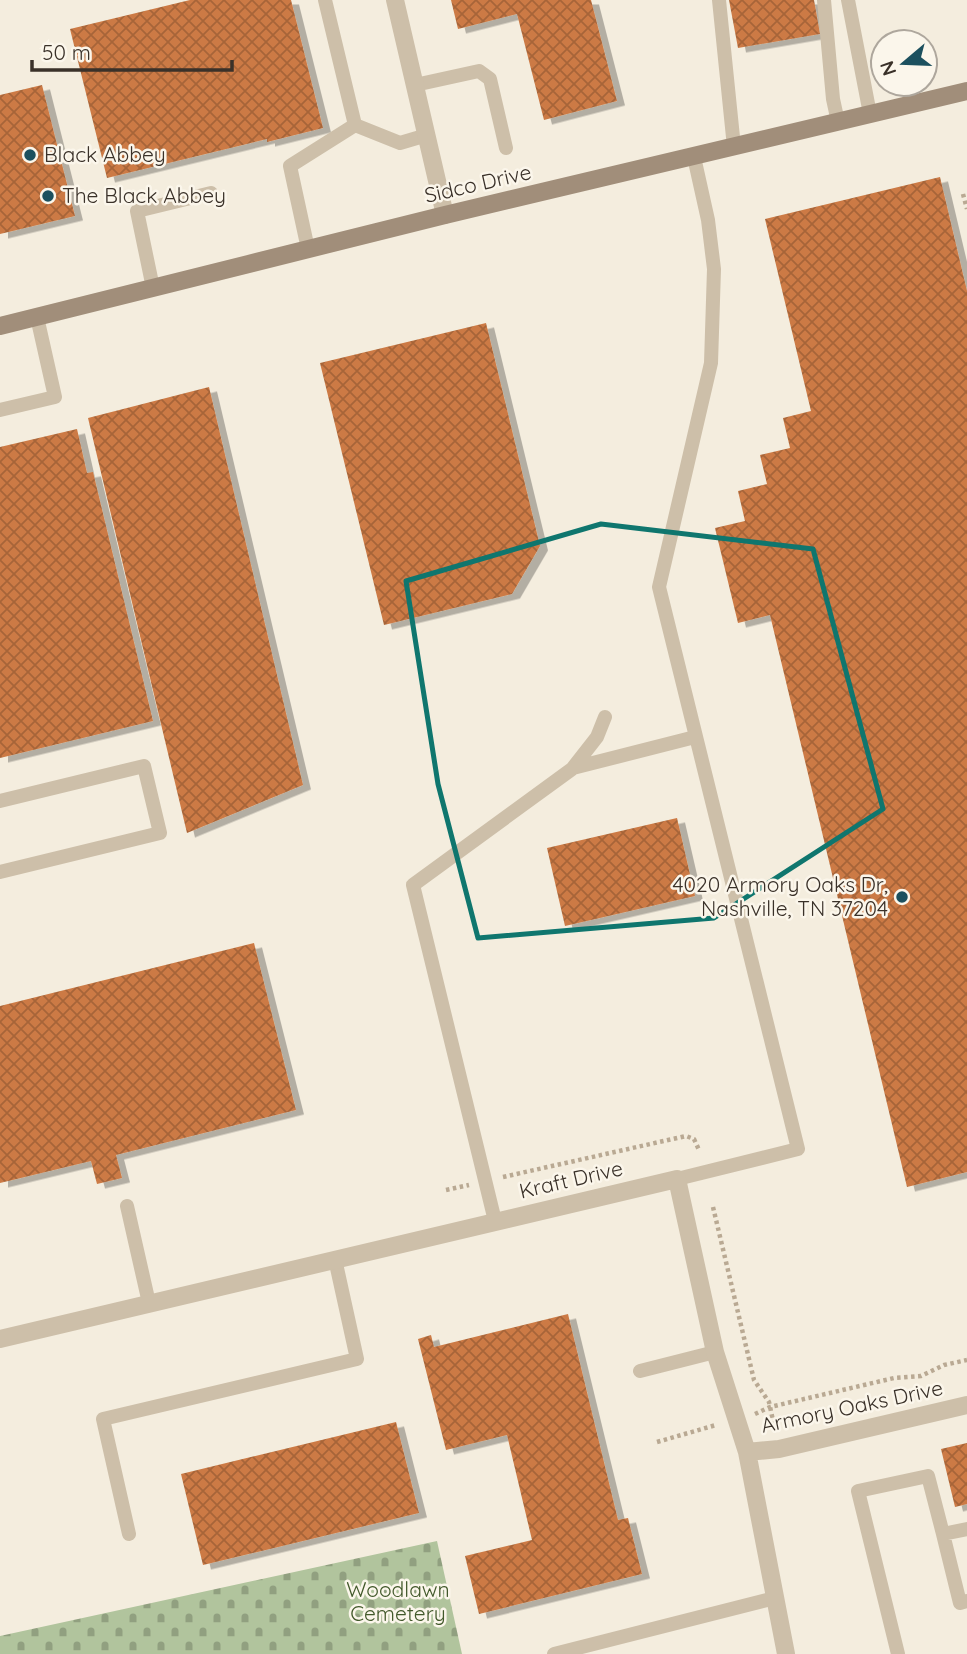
<svg xmlns="http://www.w3.org/2000/svg" width="967" height="1654" font-family="Quicksand,sans-serif">
<style>
.cemetery{fill:url(#cemetery-stones)}
.building{fill:url(#building-cross-hatch);filter:url(#shadow)}
.lines{fill:none;stroke-linecap:round;stroke-linejoin:round}
.path{stroke:#b9a993;stroke-width:4.5;stroke-dasharray:3.5 3.5;stroke-linecap:butt}
.lane{stroke:#cdbfa9;stroke-width:14}
.street{stroke:#cdbfa9;stroke-width:18}
.secondary{stroke:#a18e7a;stroke-width:18}
.marked{fill:none;stroke:#0f766e;stroke-width:5;stroke-linejoin:round}
.poi-dot{fill:#1c505e;stroke:#fbf6eb;stroke-width:2.5}
.labels{text-anchor:middle;stroke-width:5;stroke-linejoin:round;paint-order:stroke}
.poi-label{font-size:21px;fill:#3a3129;stroke:#fbf6eb;text-anchor:start}
.street-label{font-size:21px;fill:#3a3129;stroke:#fbf6eb}
.park-label{font-size:21px;fill:#42592b;stroke:#fbf6eb}
</style>
<defs>
<pattern id="cemetery-stones" width="16" height="16" patternUnits="userSpaceOnUse" patternTransform="scale(1.75)"><rect width="16" height="16" fill="#b1c49d"/><path d="M2 7V4a2 2 0 0 1 4 0v3zM10 15v-3a2 2 0 0 1 4 0v3z" fill="#91a080"/></pattern>
<pattern id="building-cross-hatch" width="8" height="8" patternUnits="userSpaceOnUse" patternTransform="scale(1.75)"><rect width="8" height="8" fill="#cc7a44"/><path d="M0 0l8 8M0 8l8-8" fill="none" stroke="#a76539"/></pattern>
<filter id="shadow"><feDropShadow dx="8" dy="4.5" stdDeviation="0" flood-color="#0004"/></filter>
</defs>
<rect width="100%" height="100%" fill="#f4edde"/>
<path class="cemetery" d="M437,1541L462,1654H0V1636Z"/>
<path class="building" d="M190,0H291L323,128L267,142V139L107,178L70,29Z
M451,0H591L617,101L544,120L517,14L458,29Z
M729,0H814L820,34L738,48Z
M42,85L75,216L0,234V95Z
M940,177L967,291V1172L907,1187L770,615L738,623L715,528L745,521L738,491L767,484L760,455L790,448L783,418L811,411L765,219Z
M486,323L540,546L512,594L384,625L320,363Z
M209,387L303,785L187,833L88,418Z
M77,429L87,473L93,472L153,721L0,758V447Z
M677,818L695,896L565,926L547,848Z
M254,943L296,1110L116,1155L122,1178L97,1184L91,1161L0,1183V1006Z
M568,1314L618,1520L628,1518L642,1574L479,1614L465,1556L532,1540L507,1435L446,1450L418,1339L431,1335L434,1347Z
M396,1422L419,1513L203,1565L181,1474Z
M967,1443V1504L955,1507L941,1449Z"/>
<g class="lines">
<path class="path" d="M963,194L967,209
M503,1177L686,1136L694,1139L699,1150
M446,1190L469,1185
M713,1207L754,1380L769,1402L775,1430
M755,1414L770,1407L894,1378L921,1376L944,1365L967,1360
M657,1442L716,1425"/>
<path class="lane" d="M719,0L734,147
M824,0L833,99L838,122
M848,0L870,114
M415,85L479,71L490,79L506,148
M355,125L400,143L427,135
M308,249L290,166L355,125L325,0
M153,288L137,211L211,193
M0,410L55,397L37,317
M573,768L695,737
M0,801L144,766L160,833L0,872
M677,1179L798,1149L659,587L711,363L714,269L708,220L694,157
M127,1206L149,1303
M495,1221L413,885L572,769L597,737L605,717
M640,1371L715,1352
M967,1529L943,1534L960,1603L967,1601
M129,1534L103,1419L357,1359L335,1259
M554,1654L775,1598
M898,1654L858,1491L928,1476L943,1534"/>
<path class="street" d="M395,0L445,215
M0,1339L677,1179L715,1352L747,1452L786,1654
M747,1452L779,1449L967,1405"/>
<path class="secondary" d="M0,326L445,215L967,91"/>
</g>
<path class="marked" d="M601,524L813,549L883,809L714,918L478,938L438,784L406,581Z"/>
<g class="poi-dot">
<circle cx="30" cy="155" r="7"/>
<circle cx="48" cy="196" r="7"/>
<circle cx="902" cy="897" r="7"/>
</g>
<g class="labels">
<g class="poi-label">
<text x="44" y="162">Black Abbey</text>
<text x="62" y="203">The Black Abbey</text>
<text x="888" y="892" text-anchor="end">4020 Armory Oaks Dr,<tspan x="888" dy="24">Nashville, TN 37204</tspan></text>
</g>
<g class="street-label">
<text transform="translate(478 184) rotate(-13)" y="7">Sidco Drive</text>
<text transform="translate(571 1180) rotate(-13)" y="7">Kraft Drive</text>
<text transform="translate(852 1407) rotate(-12)" y="7">Armory Oaks Drive</text>
</g>
<g class="park-label">
<text x="398" y="1597">Woodlawn<tspan x="398" dy="24">Cemetery</tspan></text>
</g>
</g>
<g transform="translate(904 63) rotate(251)"><circle r="33" fill="#fbf6eb" stroke="#aea79d" stroke-width="2"/>
<path d="M0-5L12 26L0 18L-12 26Z" fill="#1c505e"/>
<text y="-10" font-size="19" font-weight="bold" text-anchor="middle" fill="#3a3129">N</text>
</g>
<path d="M32 60v10h200v-10" fill="none" stroke="#3a3129" stroke-width="3.5"/>
<text x="42" y="60" font-size="21" fill="#3a3129" stroke="#fbf6eb" stroke-width="5" paint-order="stroke">50 m</text>
</svg>
